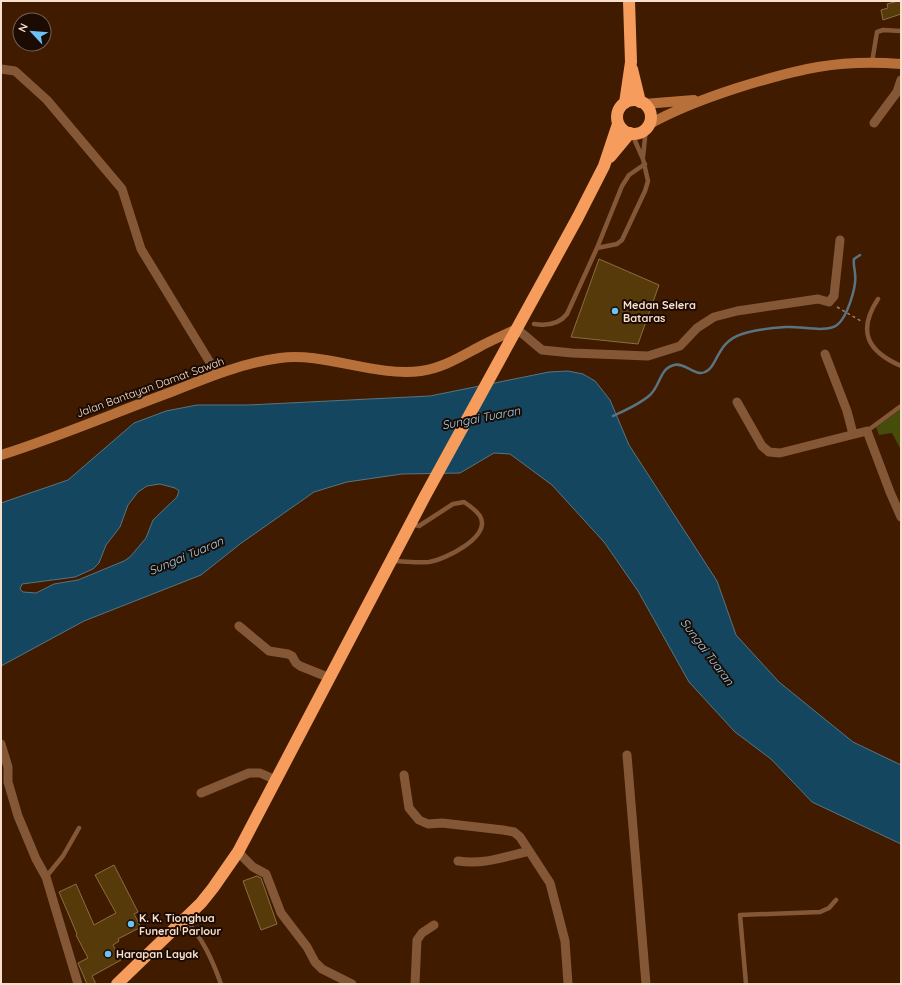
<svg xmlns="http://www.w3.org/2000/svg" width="902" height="985" font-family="Quicksand,sans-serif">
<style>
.green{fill:#464c09}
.water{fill:#15465f;stroke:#597480;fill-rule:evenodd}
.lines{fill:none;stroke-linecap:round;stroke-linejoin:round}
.stream{stroke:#597480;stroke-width:2.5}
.building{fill:#563a0a;stroke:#8c6d41}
.path{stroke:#9e7f69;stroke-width:1.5;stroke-dasharray:3 3;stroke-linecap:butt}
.lane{stroke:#845737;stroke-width:4.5}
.street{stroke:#845737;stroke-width:9}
.secondary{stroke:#b8703b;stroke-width:10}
.highway{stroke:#f69d5d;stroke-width:12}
.poi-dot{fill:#6cc2f3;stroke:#1b0b02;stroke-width:1.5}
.labels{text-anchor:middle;stroke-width:4;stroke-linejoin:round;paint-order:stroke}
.poi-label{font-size:11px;font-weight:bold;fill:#f8dfce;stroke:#1b0b02;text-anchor:start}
.street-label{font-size:11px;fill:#f8dfce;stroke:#1b0b02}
.water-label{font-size:12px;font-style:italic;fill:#9bd7fb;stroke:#1b0b02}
</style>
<rect width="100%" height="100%" fill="#401b00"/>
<path class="green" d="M901,409V450L892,433L879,435L876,427Z"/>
<path class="water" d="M568,371L583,374L595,381L610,400L629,445L717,581L736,635L779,682L853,742L901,765V844L812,802L771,759L735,732L689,682L638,591L604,542L552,485L510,454L494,453L460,473L402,474L347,482L314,492L240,544L201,575L84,621L1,666V503L68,480L134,423L166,411L197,405H248L430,396L549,372ZM160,484L175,488L179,491L177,497L153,520L146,538L130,557L124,561L78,580L54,584L36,593L23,592L20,589L22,584L75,577L93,569L99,563L106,545L120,527L128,505L138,492L147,486Z"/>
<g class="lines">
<path class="stream" d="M613,416C626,410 640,404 650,395C661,385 659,369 674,365C685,362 695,377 705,372C718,367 716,342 742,334C755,329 772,328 787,327C801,326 826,333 837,325C847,318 857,286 855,274C855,269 853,265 854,259L860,255"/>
</g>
<path class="building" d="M898,1H901V14L883,20L881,10L888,8L887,4Z
M599,259L659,285L638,344L571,337Z
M114,865L138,912L134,914L141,927L118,939L119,941L113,945L121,960L92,976L96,984H87L78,963L88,958L76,935L77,934L59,892L76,884L94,925L116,913L95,875Z
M257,876L261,878L277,924L261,930L243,881Z"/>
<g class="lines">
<path class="path" d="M837,307L861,321"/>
<path class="lane" d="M872,62L877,32L883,30L901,31
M643,157L646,128
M597,248L617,244L622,240L645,191L648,181L643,159L632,134
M878,299C857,331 867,351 901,366
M534,324C546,326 559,324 567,314L597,248L622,186L629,175L645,164
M867,431L901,406
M392,561C404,561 417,563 429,562C444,560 492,537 480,516C476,510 470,506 464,502L453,504L419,526L412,524
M46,877L63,856L79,828
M185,919C203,939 212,959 221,984
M746,984L740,915L820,912L829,908L836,900"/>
<path class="street" d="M1,69L15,71L47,100L122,189L141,249L217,374
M874,123L897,92L901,80
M517,329L542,350L572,353L648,356L680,346L697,328L714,317L737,311L818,299L829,302L834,296L840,240
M825,354L847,411L853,434
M737,402L762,446L769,452L780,453L867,431L890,492L901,517
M239,626L269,651L288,654L292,656L296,663L300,666L330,678
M1,744L8,767V782L18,816L36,859L46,877L78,984
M627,755L646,984
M404,775L409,808L419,820L428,824L442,823L503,830L514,832L520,837L550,883L565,941L568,984
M201,793L249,773H260L276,780
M238,852L253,867L266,874L281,913L307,947L315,962L322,969L352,984
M458,861C483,865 504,857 529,851
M415,984L417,940L422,933L434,925"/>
<path class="secondary" d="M644,104L694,100
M648,125C676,109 706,98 737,88C798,69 837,59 901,64
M1,455C58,437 114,413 171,392C206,378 242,363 280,358C325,352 374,377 421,371C443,368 460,357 479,347C492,340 504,335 517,329"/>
<path class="highway" d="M632,69L640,102
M617 117a17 17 0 1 1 34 0a17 17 0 1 1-34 0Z
M625,103L631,62L629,1
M610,157L630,133
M117,984L201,903L213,888L238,852L425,496L578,217L604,166L618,124"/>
</g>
<g class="poi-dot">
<circle cx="615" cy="311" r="4"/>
<circle cx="131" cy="924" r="4"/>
<circle cx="108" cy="954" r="4"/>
</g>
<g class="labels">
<g class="poi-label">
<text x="623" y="309">Medan Selera<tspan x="623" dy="13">Bataras</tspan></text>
<text x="139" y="922">K. K. Tionghua<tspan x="139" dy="13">Funeral Parlour</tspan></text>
<text x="116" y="958">Harapan Layak</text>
</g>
<g class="street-label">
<text transform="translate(150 387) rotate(-20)" y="4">Jalan Bantayan Damat Sawah</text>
</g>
<g class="water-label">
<text transform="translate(481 418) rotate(-11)" y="4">Sungai Tuaran</text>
<text transform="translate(186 556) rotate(-23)" y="4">Sungai Tuaran</text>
<text transform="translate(707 652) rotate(53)" y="4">Sungai Tuaran</text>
</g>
</g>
<rect width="902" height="985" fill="none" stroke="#f8dfce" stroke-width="4"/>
<g transform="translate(32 32) rotate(296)"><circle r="19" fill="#1b0b02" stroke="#736054"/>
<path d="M0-3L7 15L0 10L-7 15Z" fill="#6cc2f3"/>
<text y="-6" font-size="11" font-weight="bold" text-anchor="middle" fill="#f8dfce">N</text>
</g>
</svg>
